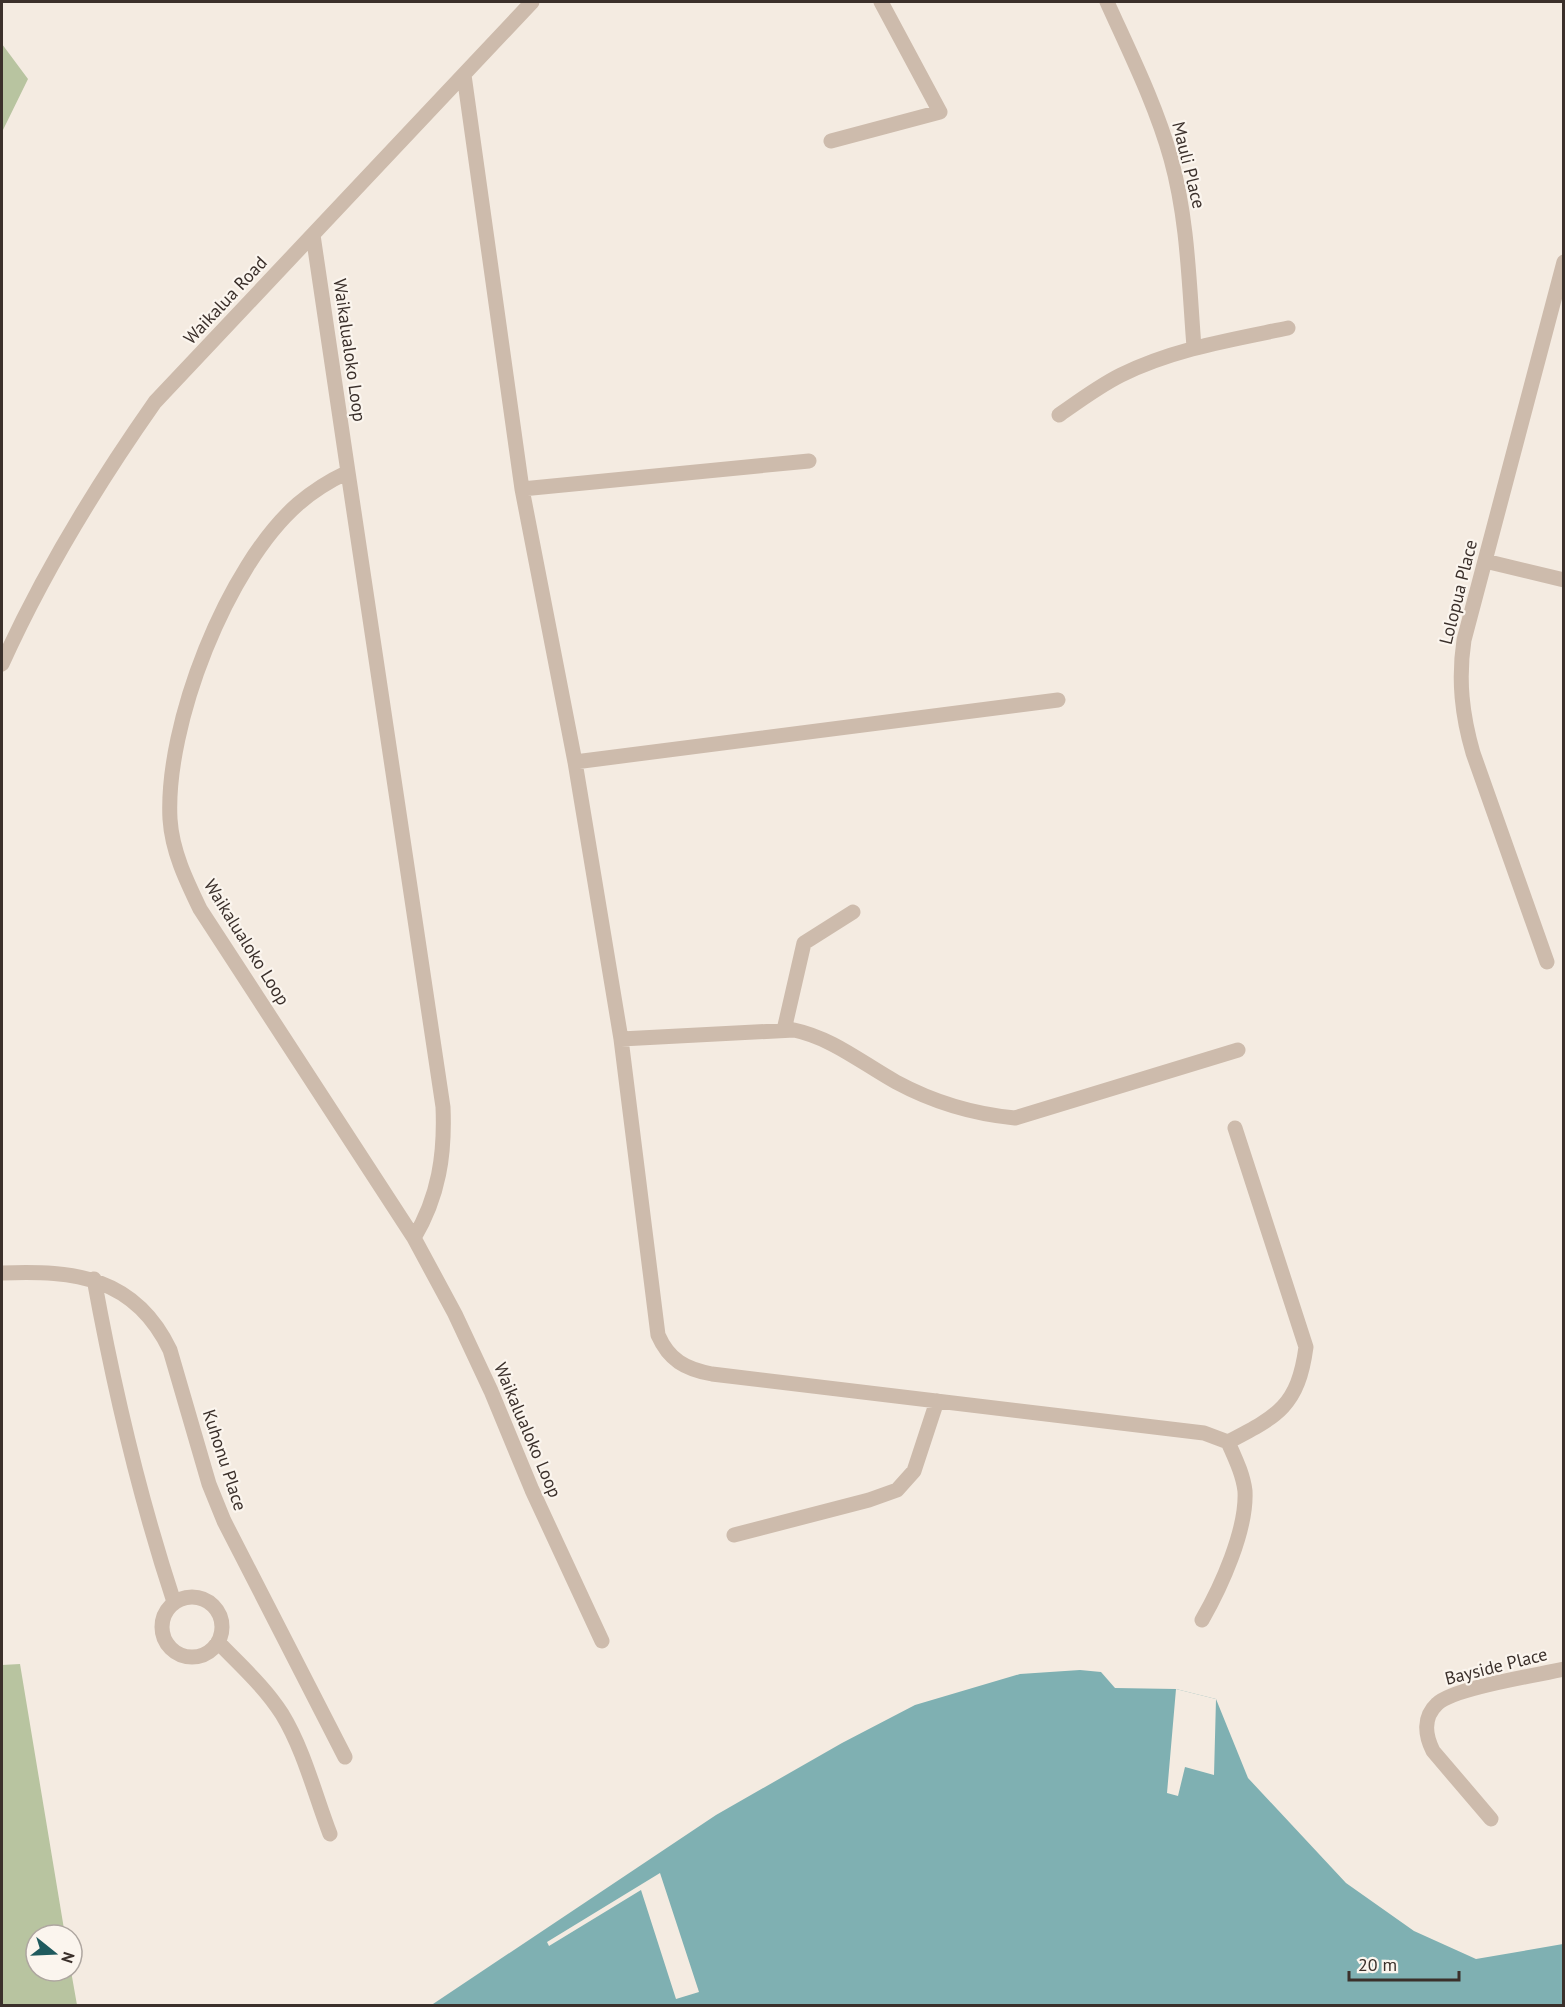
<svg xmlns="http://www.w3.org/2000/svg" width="1565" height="2007" viewBox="0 0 1565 2007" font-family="'PT Sans',sans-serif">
<rect width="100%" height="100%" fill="#f4ebe1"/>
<path fill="#b8c4a0" d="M2,44l26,35 -26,53z
M20,1664l45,271h-29v36h35l6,34h-75v-340z"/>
<path fill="#7fb0b2" d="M1080,1670l21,2 14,16 61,1 40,10 32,79 98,105 68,48 62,28 87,-15v61l-1133,1 286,-191 126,-72 73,-38 105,-31z"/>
<path fill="#f4ebe1" d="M1176,1689l40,10 -2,76 -29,-8 -7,29 -11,-3z
M660,1873l39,119 -23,7 -35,-109 -92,56 -2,-4z"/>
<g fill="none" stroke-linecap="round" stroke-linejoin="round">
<path stroke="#cdbbac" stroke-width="15" d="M1107,2c23,51 49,103 64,157 17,61 18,126 23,188
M464,75l58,414 53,273 46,277 37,296c11,25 27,34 54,39l492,59 24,9c7,16 15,32 17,49 2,39 -24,96 -43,129
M831,141l109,-29 -59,-110
M313,235l35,237c-17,8 -35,19 -50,32 -71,62 -133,221 -128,315 2,32 16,61 30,90l214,329 41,76 36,77 41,99 70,151
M1059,415c20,-14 40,-29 62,-40 53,-26 109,-35 167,-47
M348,472l95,635c2,47 -4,89 -29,131
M522,489l287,-28
M1485,561l79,19
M2,664c42,-93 94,-178 153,-262l377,-400
M575,762l483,-62
M1547,962l-74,-209c-11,-38 -15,-73 -9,-113l100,-378
M784,1030l20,-87 49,-31
M621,1039l173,-9c38,8 68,33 102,52 37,20 77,32 119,36l223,-68
M2,1273c73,-3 133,4 168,77l39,134 15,37 121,236
M94,1279c20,110 45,217 80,323
M1228,1442c50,-26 70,-36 78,-95l-71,-219
M734,1535l135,-35 28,-10 17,-19 23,-70
M162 1627a30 30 0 1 1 60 0a30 30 0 1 1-60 0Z
M218,1642c22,23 47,45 64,72 22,36 33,81 48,120
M1491,1819l-58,-68c-8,-16 -10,-34 4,-47 16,-16 101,-29 127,-35"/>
</g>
<g text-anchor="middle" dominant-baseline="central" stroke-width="4.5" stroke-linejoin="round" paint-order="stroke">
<g font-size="18" fill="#3b302b" stroke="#fbf5ee">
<text transform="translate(1189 165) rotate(76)">Mauli Place</text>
<text transform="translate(225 300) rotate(-47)">Waikalua Road</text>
<text transform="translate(350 350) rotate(82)">Waikalualoko Loop</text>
<text transform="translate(1458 592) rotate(-76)">Lolopua Place</text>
<text transform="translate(247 942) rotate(58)">Waikalualoko Loop</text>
<text transform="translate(528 1430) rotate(67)">Waikalualoko Loop</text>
<text transform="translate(225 1460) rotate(72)">Kuhonu Place</text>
<text transform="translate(1496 1666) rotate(-14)">Bayside Place</text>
</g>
</g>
<rect width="1565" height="2007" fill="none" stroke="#3b302b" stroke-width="6"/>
<g transform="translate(54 1953) rotate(108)"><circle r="28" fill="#fbf5ee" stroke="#aea6a0" stroke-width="1.5"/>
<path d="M0-4.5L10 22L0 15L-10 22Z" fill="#1f5a5e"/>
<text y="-9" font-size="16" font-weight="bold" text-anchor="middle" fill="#3b302b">N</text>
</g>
<path d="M1349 1971v9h110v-9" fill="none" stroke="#3b302b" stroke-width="3"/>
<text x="1358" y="1971" font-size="18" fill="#3b302b" stroke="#fbf5ee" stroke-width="4.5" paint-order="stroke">20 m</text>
</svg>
